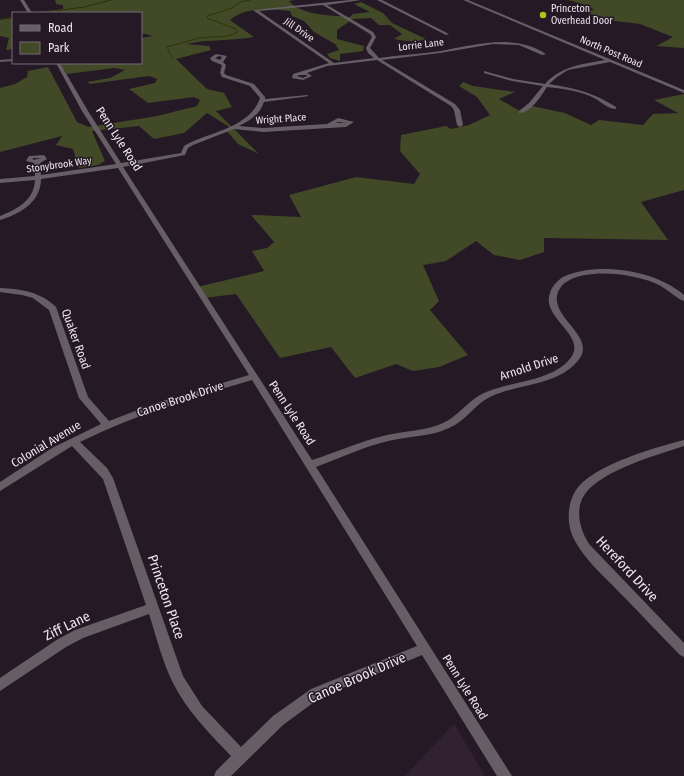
<svg xmlns="http://www.w3.org/2000/svg" width="684" height="776" viewBox="0 0 684 776" font-family="'Fira Sans Condensed',sans-serif">
<rect width="100%" height="100%" fill="#251925"/>
<path fill="#322132" d="M454,724l31,52h-80z"/>
<path fill="#414927" d="M55,0h240l-6,1c14,15 41,14 61,16l3,-3 17,-2 -16,-8 7,-2 22,11 9,10 34,16c-9,4 -23,2 -32,0l8,-5 -12,-9h-11l-8,-7 -18,1 -16,11v9l27,7 -1,5 -23,3v7l-10,-3 -3,-4 12,-4 -4,-6 -21,-12 -10,-11 -12,-5 -2,-5c-20,-2 -43,-5 -60,9l24,17c-22,4 -45,2 -68,7l23,2 2,4 -35,9 31,30 17,4 8,14 -16,4 43,43 -21,-10 -12,-14 5,-2 -24,-15 -23,20 -30,6 -15,-13 -47,5 13,30 -7,4 -19,3 -6,-19 -17,-4 6,-9 -62,16v-64l15,-4 12,-7 1,-6 20,-4 29,55 12,5 68,-11 40,-10 3,-6 -6,-3 -46,6 -19,-14 26,-6 2,-4 -8,-3 -59,8 -3,-2 23,-4 15,-8 -11,-2 -47,6 -8,-11h82v-25l12,-2 -12,-3v-20h-128l16,-1 2,1 32,-4v-4l-7,-1z
M568,0h116v48l-28,-2 17,-9 -33,-13 -33,-4 -4,-3 -17,-4v-2l8,-1 -5,-4z
M13,18v31l-7,1 3,-12 -9,-2v-16z
M463,82l10,4 42,6 -16,7 21,12 12,-5 33,7 26,12 8,-5 44,5 10,-11 25,-1 -24,-13 30,-6v96l-43,12 27,38 -124,-2v14l-24,8 -26,-5 -18,-14 -30,20 -23,4 16,36 -9,9 38,45 -29,12 -26,4 -17,-7 -41,14 -24,-31 -51,11 -44,-64 -32,4 -7,-11 67,-16 -12,-20 15,-3 7,-6 -23,-27 50,2 -12,-22 67,-18 58,7 6,-10 -20,-23 1,-16 45,-9 5,3 18,-4 21,-10 -13,-18 -18,-11z"/>
<g fill="none" stroke-linecap="round" stroke-linejoin="round">
<path stroke="#2b3402" stroke-width="1" d="M38,13l46,-6 27,-7
M0,19l13,-2
M172,57l-5,-10 32,-9 29,-2 10,-4 -2,-3 -29,-11v-2l25,-8 8,-6 10,-2"/>
<path fill="#655f65" fill-rule="evenodd" d="M20,0h4l8,13h-4z
M350,0h11l-34,5 46,27 3,5 -6,11 9,10c21,-3 41,-4 62,-7 34,-6 73,-18 105,3l-4,1 -23,-10 -26,-1 -53,9 -58,7 73,44 5,6 3,15 -3,2 -3,-2 -3,-15 -3,-4 -74,-46 -50,6 -20,7 5,3 -9,4 -11,-2 1,-4 36,-11 -76,-53zM323,5l47,29 2,3 -6,11 2,5 6,5 -40,5 -75,-52zM299,75h8v1l-4,2 -6,-2z
M377,0h5l67,34 -3,1z
M463,0h5l216,90v3l-74,-31 -42,8 -11,7 -8,7c28,5 43,8 67,23v2c-7,0 -14,-6 -20,-10 -14,-8 -32,-10 -49,-12 -6,9 -16,26 -28,26v-2l10,-8 14,-17 -31,-5 -28,-8v-2l29,8 32,5c16,-18 38,-20 60,-24z
M216,54l11,2 -4,6 3,3 -2,8 2,2 28,9 11,13v2l42,-4 2,1 -45,6c-4,12 -14,19 -25,24l24,2 64,-4 11,-6 16,4 -8,5 -83,5 -29,-3 -41,16 -5,3 -3,7 -62,12 189,293c25,-8 49,-19 75,-25 18,-4 38,-4 56,-12 16,-7 25,-23 41,-30 25,-12 65,-11 84,-32 24,-24 -28,-42 -18,-68 2,-7 7,-12 13,-16 34,-16 93,-7 121,18v6c-7,-2 -17,-12 -25,-16 -23,-11 -69,-17 -91,-4 -5,2 -8,7 -10,11 -10,28 46,46 16,73 -22,21 -57,19 -84,32 -15,7 -24,24 -41,31 -19,9 -41,8 -61,13 -25,6 -48,17 -72,26l196,309h-15l-75,-121 -101,42 -38,28 -52,51h-17l2,-5 15,-15c-22,-23 -45,-46 -59,-75 -10,-21 -16,-45 -23,-67l-66,24 -17,9 -66,44v-13l58,-39 17,-9 71,-25 -43,-126 -31,-33 -72,45v-9l52,-34 49,-24 -22,-26 -30,-88 -16,-12 -11,-3 -22,-3v-4c21,1 41,4 56,19l32,90 21,24 50,-19 90,-27 -131,-207 -77,11c0,23 -21,35 -41,41v-4c17,-7 34,-15 35,-36l-35,3v-4l35,-3 -1,-13 -8,-2 3,-5 15,-1 3,4 -7,4 1,12 75,-11 -34,-53 -26,-48h4l28,48 33,52 60,-10 3,-7 5,-3c24,-11 62,-17 71,-45l-10,-12 -28,-9 -2,-4 2,-8 -10,-4 -2,-3zM219,56l3,1 -2,3 -5,-2zM339,122l7,1h-11zM33,158h8l-8,2zM252,380l165,266 -106,43 -38,27 -32,31 -39,-41 -19,-30 -70,-198 -6,-10 -27,-26c55,-27 113,-45 172,-62z
M13,59v2l-13,1v-2z
M684,440v6c-27,9 -82,24 -99,48 -11,15 -5,37 5,51l94,98v14l-4,-2c-20,-20 -38,-40 -57,-59 -18,-19 -40,-37 -51,-61 -6,-16 -4,-36 7,-49 21,-23 75,-38 105,-46z"/>
</g>
<circle fill="#aac718" stroke="#251925" stroke-width="1.5" cx="543" cy="15" r="4"/>
<g text-anchor="middle" dominant-baseline="central" stroke-width="3" stroke-linejoin="round" paint-order="stroke">
<g font-size="10" fill="#eee5ed" stroke="#251925" text-anchor="start">
<text x="551" y="9">Princeton<tspan x="551" dy="12">Overhead Door</tspan></text>
</g>
<g font-size="10" fill="#eee5ed" stroke="#251925">
<text transform="translate(299 30) rotate(35)">Jill Drive</text>
<text transform="translate(421 45) rotate(-7)">Lorrie Lane</text>
<text transform="translate(611 52) rotate(23)">North Post Road</text>
<text transform="translate(281 119) rotate(-4)">Wright Place</text>
<text transform="translate(59 165) rotate(-8)">Stonybrook Way</text>
</g>
<g font-size="12" fill="#eee5ed" stroke="#251925">
<text transform="translate(119 139) rotate(57)">Penn Lyle Road</text>
<text transform="translate(76 339) rotate(70)">Quaker Road</text>
<text transform="translate(529 367) rotate(-18)">Arnold Drive</text>
<text transform="translate(180 399) rotate(-18)">Canoe Brook Drive</text>
<text transform="translate(292 413) rotate(57)">Penn Lyle Road</text>
<text transform="translate(46 444) rotate(-31)">Colonial Avenue</text>
<text transform="translate(465 687) rotate(58)">Penn Lyle Road</text>
</g>
<g font-size="14" fill="#eee5ed" stroke="#251925">
<text transform="translate(627 569) rotate(47)">Hereford Drive</text>
<text transform="translate(166 597) rotate(71)">Princeton Place</text>
<text transform="translate(67 626) rotate(-26)">Ziff Lane</text>
<text transform="translate(357 678) rotate(-24)">Canoe Brook Drive</text>
</g>
</g>
<rect x="12" y="12" width="130" height="52" fill="#251925" stroke="#756b75"/>
<rect x="20" y="25" width="20" height="6" fill="#655f65" stroke="#756b75"/>
<text x="48" y="32" font-size="12" fill="#eee5ed">Road</text>
<rect x="20" y="42" width="20" height="12" fill="#414927" stroke="#756b75"/>
<text x="48" y="52" font-size="12" fill="#eee5ed">Park</text>
</svg>
